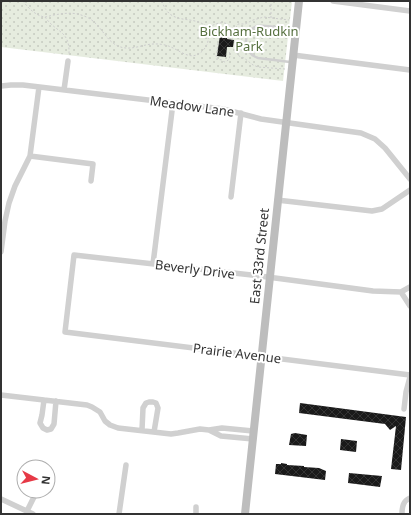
<svg xmlns="http://www.w3.org/2000/svg" width="411" height="515" viewBox="0 0 411 515" font-family="'Noto Sans',sans-serif">
<defs>
<pattern id="park-dots" width="8" height="8" patternUnits="userSpaceOnUse"><rect width="8" height="8" fill="#e6ecdf"/><path d="M2 2h.1M6 6h.1" fill="none" stroke="#c6cbc0" stroke-width="1.8" stroke-linecap="round"/></pattern>
<pattern id="building-cross-hatch" width="8" height="8" patternUnits="userSpaceOnUse"><rect width="8" height="8" fill="#1a1a1a"/><path d="M0 0l8 8M0 8l8-8" fill="none" stroke="#333"/></pattern>
</defs>
<rect width="100%" height="100%" fill="#fff"/>
<path fill="url(#park-dots)" d="M1,1h291l-9,80 -282,-34z"/>
<path fill="url(#building-cross-hatch)" d="M221,28l7,1 -1,10 7,1 -1,7h-6l-1,10 -9,-1z
M300,403l106,14 -5,53 -10,-1 5,-43 -6,4 -5,-6 -86,-11z
M295,433l12,2 -1,11 -17,-1 2,-11z
M341,439l16,2 -1,11 -16,-2z
M281,463l6,1v1l17,1v1l15,1 7,3 -1,9 -50,-6 1,-10h5z
M349,473l33,3 -2,11 -32,-4z"/>
<g fill="none" stroke-linecap="round" stroke-linejoin="round">
<path stroke="#cdcdcd" stroke-width="1" stroke-dasharray="2 2" stroke-linecap="butt" d="M23,1c5,7 13,15 22,16 3,0 6,-2 9,-2 11,-2 20,-3 30,1 17,6 20,24 34,30 13,6 26,-3 39,-2 6,0 13,2 18,5 11,6 20,12 30,-1 4,-5 4,-14 3,-20 6,-4 17,-9 22,-1 1,3 2,5 2,7
M162,1c8,27 32,12 46,27
M45,17c11,16 25,13 24,37
M271,18v-17
M227,38h6l1,-3
M218,43l-2,16 6,1 2,2c6,-1 7,-6 5,-11
M285,69l-27,-2 -5,-2 -9,-7 -5,-2 -3,-4 1,-4 4,-3 1,-7 -6,-4 -1,-5 3,-5h7l8,-4 11,-3 25,3"/>
<path stroke="#d0d0d0" stroke-width="2.5" d="M290,62l-32,-4c-15,-5 -17,-25 -1,-32 6,-2 30,3 38,4"/>
<path stroke="#d0d0d0" stroke-width="5.5" d="M333,1l77,10
M293,55l117,15
M1,86l10,-1h12l200,24 38,10 100,14 14,6 10,9 25,31
M64,90l4,-29
M30,156l63,8 -2,17
M231,197l10,-84
M277,200l95,11 10,-2 28,-19
M1,252l4,-31 4,-18 6,-17 15,-30 9,-69
M153,264l20,-161
M410,287l-9,5 -28,-1 -113,-15 -186,-21 -9,77 345,43
M401,292l9,14
M1,395l86,10 5,2 8,5 5,9 5,4 8,3 53,6 7,-1 22,-4 9,1 13,-2 31,3
M44,400l-2,15 -2,8 3,5 4,2 4,-1 3,-5 2,-23
M404,409l2,-17 4,-15
M142,430l1,-22 3,-5 3,-1h4l3,1 2,5 -4,24
M209,430l12,6 32,3
M1,499l32,15
M27,511l10,-20
M119,514l7,-49
M196,514v-7
M402,514c0,-7 1,-13 8,-16"/>
<path stroke="#bdbdbd" stroke-width="8" d="M245,514l54,-513"/>
</g>
<g text-anchor="middle" dominant-baseline="central" stroke-width="4" stroke-linejoin="round" paint-order="stroke">
<g font-size="13" fill="#56703f" stroke="#fff">
<text x="249" y="31">Bickham-Rudkin<tspan x="249" dy="15">Park</tspan></text>
</g>
<g font-size="13" fill="#333" stroke="#fff">
<text transform="translate(192 106) rotate(8)">Meadow Lane</text>
<text transform="translate(259 256) rotate(-84)">East 33rd Street</text>
<text transform="translate(195 269) rotate(7)">Beverly Drive</text>
<text transform="translate(237 353) rotate(7)">Prairie Avenue</text>
</g>
</g>
<rect width="411" height="515" fill="none" stroke="#333333" stroke-width="4"/>
<g transform="translate(36 479) rotate(97)"><circle r="19" fill="#ffffff" stroke="#adadad"/>
<path d="M0-3L7 15L0 10L-7 15Z" fill="#e63946"/>
<text y="-6" font-size="11" font-weight="bold" text-anchor="middle" fill="#333333">N</text>
</g>
</svg>
